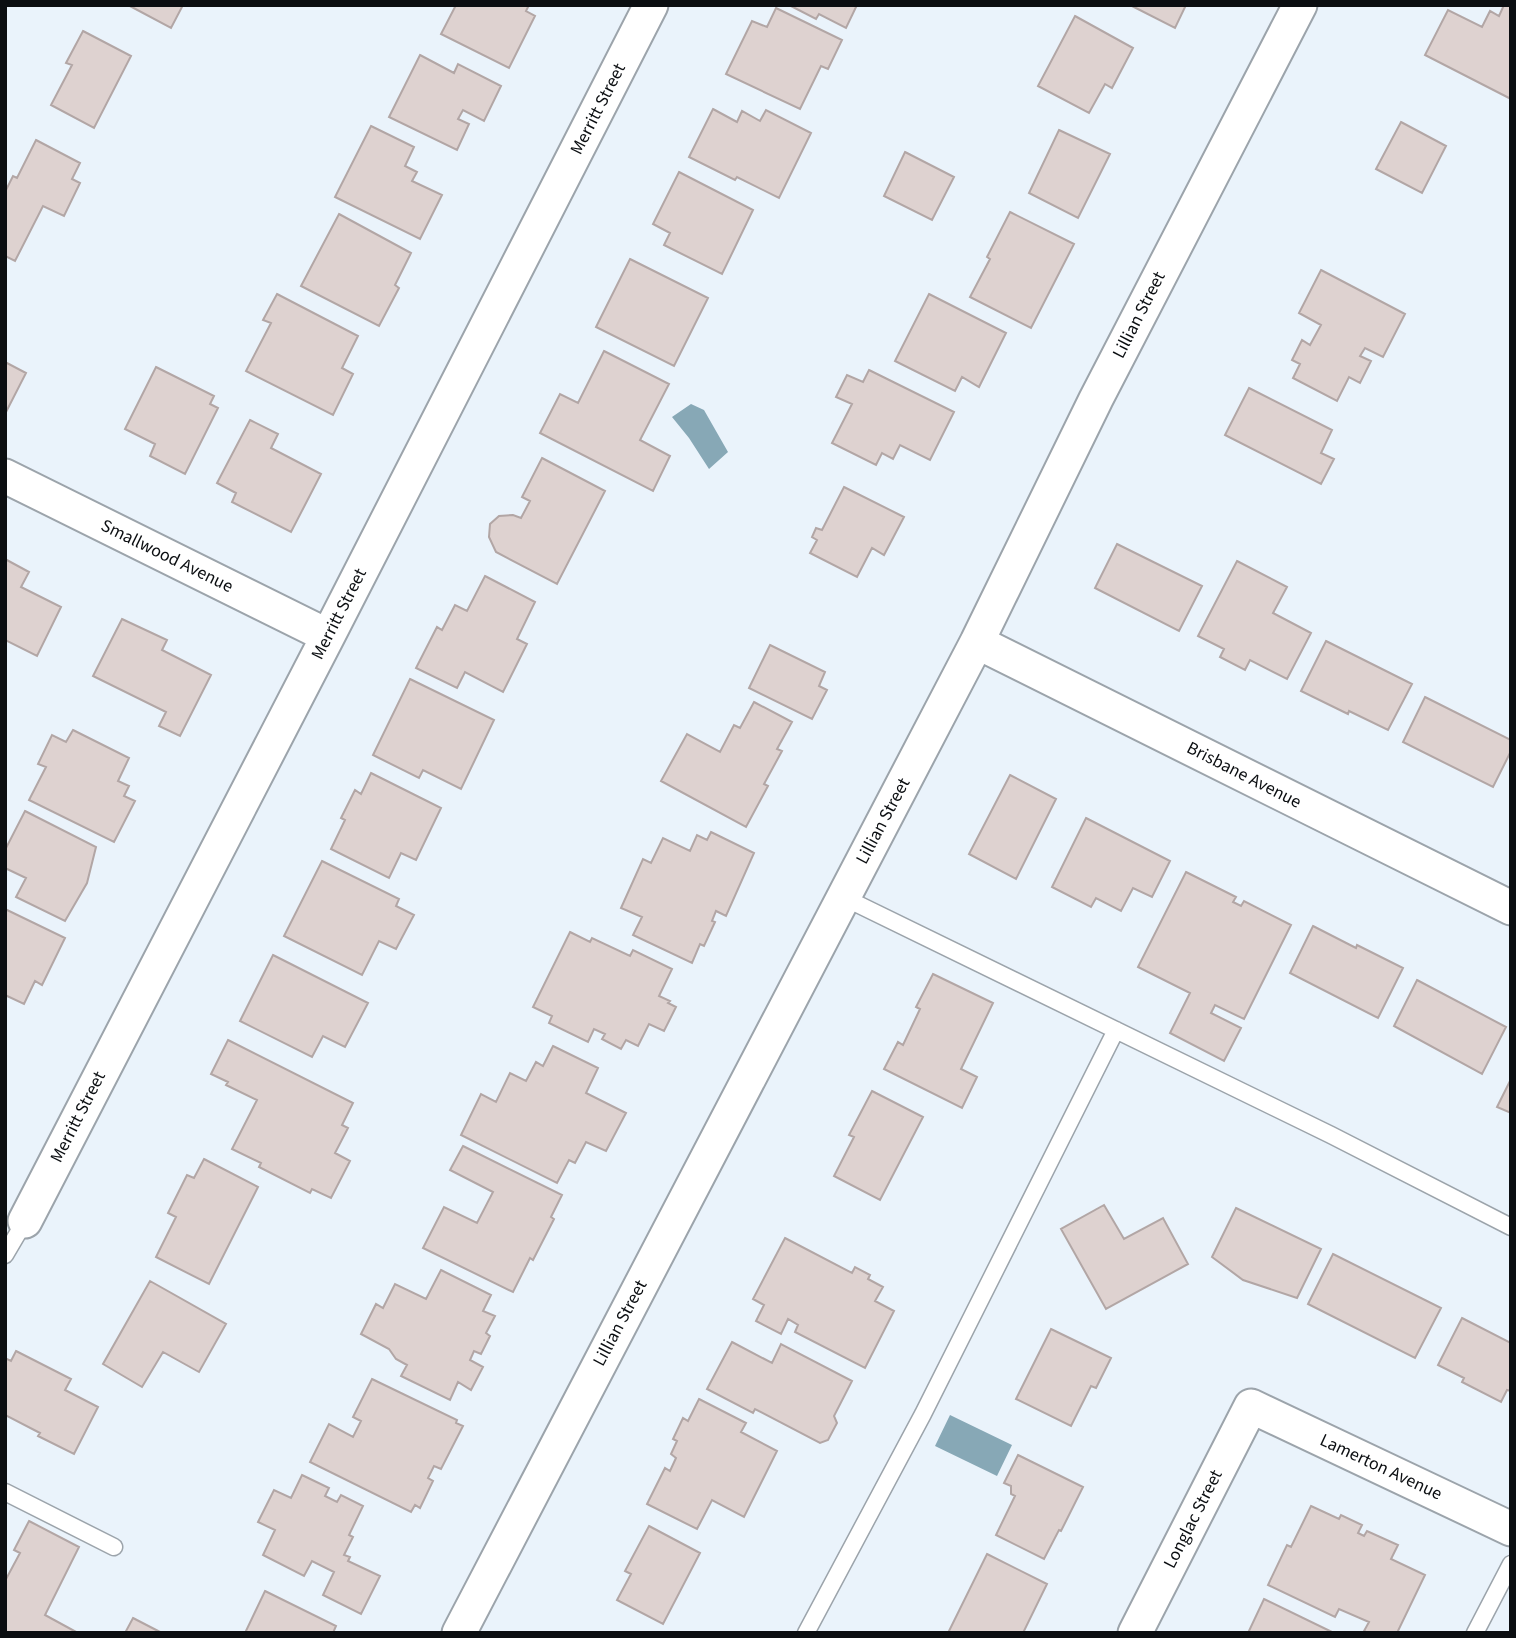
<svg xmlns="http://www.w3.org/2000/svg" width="1516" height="1638" viewBox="0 0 1516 1638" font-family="'Source Sans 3',sans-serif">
<rect width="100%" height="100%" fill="#eaf3fb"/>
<path fill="#87a8b6" d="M691,404l13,6 24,42 -19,17 -20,-31 -17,-21z
M950,1415l62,30 -15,31 -62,-30z"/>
<path fill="#ded2d0" stroke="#b2a6a5" stroke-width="2" d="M128,5h55l-12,23z
M456,5h73l-3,6 9,5 -26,52 -68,-34z
M789,5h68l-11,23 -27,-14 -3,5z
M1130,5h56l-11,23z
M1504,5h7v94l-86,-44 23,-45 34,17 8,-16 9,5z
M776,8l66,32 -14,29 -7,-3 -21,43 -74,-35 26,-53 15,6z
M1075,16l58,32 -21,40 -7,-4 -16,29 -51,-27z
M83,31l48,25 -37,72 -43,-23 21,-40 -6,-2z
M420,55l34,18 4,-9 43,22 -17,35 -21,-11 -5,9 11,5 -12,26 -68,-33z
M713,109l24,13 5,-11 18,10 6,-11 45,23 -32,65 -42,-21 -2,3 -46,-23z
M1401,122l45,24 -24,47 -46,-24z
M371,126l43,21 -9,19 12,6 -5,9 30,14 -22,44 -85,-42z
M1059,130l51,24 -32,64 -49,-25z
M36,140l44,23 -8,16 8,4 -16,33 -21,-10 -28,55 -10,-5v-64l8,-16 4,2z
M905,152l49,25 -22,43 -48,-24z
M679,172l74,38 -31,64 -58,-29 6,-12 -17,-9z
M1010,212l64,32 -43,84 -61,-31 20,-38 -3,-2z
M339,214l72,39 -16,32 4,3 -20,38 -78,-40z
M630,259l78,39 -34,68 -78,-39z
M1321,270l84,44 -22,43 -18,-9 -5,8 11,5 -11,22 -11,-6 -12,24 -44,-23 7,-14 -8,-4 10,-20 8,5 11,-20 -22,-12z
M277,294l81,42 -16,32 11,6 -20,41 -87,-44 25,-48 -8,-3z
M929,294l77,39 -27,54 -17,-10 -7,14 -60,-30z
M604,351l65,33 -29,56 30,16 -17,35 -113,-58 20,-39 18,9z
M5,362l21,11 -21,41z
M156,367l58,29 -4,8 8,4 -33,66 -35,-18 5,-12 -30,-15z
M869,370l85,42 -24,48 -30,-15 -7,14 -11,-6 -6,12 -44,-22 20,-39 -16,-7 11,-22 16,7z
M1249,388l83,42 -11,23 13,6 -13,25 -96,-49z
M250,420l28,14 -7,14 50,26 -30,58 -59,-30 4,-9 -19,-10z
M542,458l63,33 -48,93 -61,-32 -7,-15 1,-13 9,-8 14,-1 8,3 9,-17 -8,-4z
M844,487l60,30 -20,38 -12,-7 -15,29 -47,-24 7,-13 -5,-3 4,-9 6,2z
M1117,544l85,42 -23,45 -84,-43z
M5,559l24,13 -8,15 40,20 -24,49 -32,-16z
M1237,561l50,26 -14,26 38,20 -24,46 -37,-19 -5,10 -25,-13 4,-8 -26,-13z
M485,576l50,26 -18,37 10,5 -24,48 -38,-20 -8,16 -41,-20 21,-41 5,3 13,-25 12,6z
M122,619l45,21 -5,10 49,25 -31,61 -21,-10 7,-14 -73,-36z
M1326,641l86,43 -24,46 -39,-19 -1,3 -47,-23z
M770,645l55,27 -6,14 8,4 -15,29 -63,-31z
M410,679l84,41 -33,69 -38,-19 -4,8 -46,-23z
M1425,697l86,43v11l-18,36 -90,-45z
M754,702l38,20 -15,27 5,2 -18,33 4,2 -22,41 -85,-46 26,-47 33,18 14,-27 6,3z
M73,730l56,28 -11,23 11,5 -5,10 11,5 -21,41 -85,-42 17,-33 -8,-3 14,-29 14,7z
M371,773l70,35 -25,52 -15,-7 -12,25 -58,-29 14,-29 -4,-2 14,-28 6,4z
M1010,775l46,24 -40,80 -47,-25z
M25,811l71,36 -9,36 -22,38 -49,-24 10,-19 -21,-10v-18z
M1086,818l84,43 -18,36 -19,-9 -12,23 -25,-13 -5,9 -39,-20z
M711,832l43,21 -28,63 -10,-5 -4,10 3,1 -11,24 -4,-2 -8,19 -59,-28 9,-18 -21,-9 22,-49 8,4 12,-25 27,13 7,-16 10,5z
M322,861l77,38 -3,7 18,9 -18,34 -17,-8 -17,34 -78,-39z
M1186,872l50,25 -3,5 8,4 3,-5 47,24 -47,94 -29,-14 -4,8 30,15 -17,33 -54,-28 20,-40 -52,-26z
M5,909l60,29 -23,47 -7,-4 -11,23 -19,-9z
M1313,926l43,22 1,-3 46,23 -25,50 -88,-45z
M570,932l20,10 2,-4 38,18 3,-6 39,19 -13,27 11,5 -2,2 8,4 -12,24 -15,-7 -11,22 -12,-6 -5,9 -19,-10 3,-5 -11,-5 -6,13 -39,-19 3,-7 -19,-9z
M273,955l95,48 -23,44 -22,-11 -11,21 -72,-36z
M933,974l60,29 -32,66 16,8 -15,31 -78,-39 14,-27 5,3 17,-36 -4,-2z
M1417,980l89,47 -24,47 -88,-48z
M228,1040l125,63 -11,22 6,3 -13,25 15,8 -19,37 -19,-9 -2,4 -51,-26 2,-4 -29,-14 25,-49 -31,-15 2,-3 -17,-8z
M553,1046l45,22 -12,25 40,20 -20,38 -20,-9 -11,21 -6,-3 -12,23 -96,-48 20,-41 15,8 14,-29 16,8 10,-19 7,4z
M1511,1079v34l-14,-6z
M872,1091l51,26 -43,83 -46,-24 20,-39 -5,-2z
M463,1146l99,49 -11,22 3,2 -21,41 -3,-2 -17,34 -90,-44 21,-41 33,16 16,-31 -43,-22z
M204,1159l54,28 -49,97 -53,-27 20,-40 -8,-4 19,-38 7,3z
M1104,1205l20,34 39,-21 25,46 -82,45 -45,-80z
M1236,1208l85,41 -24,49 -54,-18 -31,-23z
M785,1238l67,35 3,-6 15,8 -2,4 15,8 -8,14 19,10 -29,57 -70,-36 3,-7 -10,-6 -7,15 -25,-13 8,-16 -11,-6z
M1333,1254l108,54 -26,50 -107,-54z
M441,1270l50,25 -8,16 12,5 -9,17 4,3 -9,18 -7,-3 -4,9 13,7 -12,23 -13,-8 -8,18 -49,-24 6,-11 -11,-6 -7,-10 -28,-15 15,-30 7,4 12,-24 31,15z
M150,1281l76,43 -27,48 -36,-20 -21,35 -39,-23z
M1462,1318l49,25v48l-4,-1 -6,12 -39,-20 2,-4 -26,-13z
M1051,1329l60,29 -15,30 -5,-2 -20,40 -55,-27z
M732,1342l40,21 9,-19 71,37 -18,35 3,7 -9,17 -8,3 -65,-34 -2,4 -46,-24z
M16,1351l55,28 -6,11 33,17 -24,47 -36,-18 2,-3 -35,-18v-57l6,3z
M372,1379l85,41 -1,3 7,3 -22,43 -7,-3 -6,12 5,3 -13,27 -5,-3 -4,7 -101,-50 19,-38 24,13 8,-16 -8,-4z
M699,1399l47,24 -5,9 36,19 -33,66 -32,-17 -15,29 -50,-25 18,-36 5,3 6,-13 -5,-4 6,-13 -4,-2 10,-21 5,3z
M1018,1455l65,32 -22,44 -2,-1 -15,29 -48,-24 19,-39 -4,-2v-8l-7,-3z
M302,1475l27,13 -4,8 12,6 4,-7 22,11 -14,29 4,2 -9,18 6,2 -2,4 32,15 -19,38 -38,-19 11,-23 -22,-11 -8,15 -41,-21 12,-25 -17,-8 16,-32 17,8z
M1311,1506l28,13 2,-4 21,10 -4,8 6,3 3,-5 31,14 -7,14 34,16 -28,58h-29l-4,-2 5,-9 -30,-13 -4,8 -67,-32 19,-40 4,2z
M29,1521l50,26 -34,68 33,18h-73v-52l15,-28 -6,-3z
M649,1526l51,27 -37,71 -46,-24 14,-26 -6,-3z
M987,1554l60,30 -24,49h-75z
M265,1591l71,35 -3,7h-88z
M1264,1599l70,34h-86z
M133,1618l29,15h-37z"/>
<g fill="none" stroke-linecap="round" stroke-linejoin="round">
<g stroke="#9ca4ab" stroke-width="19">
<path id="service" d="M843,897l488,238 180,92
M5,1255l20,-34
M5,1492l109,55
M806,1633l117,-219 193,-384
M1475,1633l36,-69"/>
</g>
<g stroke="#9ca4ab" stroke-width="37">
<path id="minor" d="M5,476l323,160
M977,642l534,266
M25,1221l303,-585 323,-631
M459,1633l518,-991 119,-243 204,-394
M1135,1633l116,-227 260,123"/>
</g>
<use href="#service" stroke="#fff" stroke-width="16"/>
<use href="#minor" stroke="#fff" stroke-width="33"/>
</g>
<g text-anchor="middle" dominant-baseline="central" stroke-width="5" stroke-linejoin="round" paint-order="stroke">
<g font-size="18" fill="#0b0e11" stroke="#fff">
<text transform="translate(598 109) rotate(-63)">Merritt Street</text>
<text transform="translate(1139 315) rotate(-63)">Lillian Street</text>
<text transform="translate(167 556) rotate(26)">Smallwood Avenue</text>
<text transform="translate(339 614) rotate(-63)">Merritt Street</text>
<text transform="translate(1244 775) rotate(27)">Brisbane Avenue</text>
<text transform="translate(883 821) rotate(-62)">Lillian Street</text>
<text transform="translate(78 1117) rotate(-63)">Merritt Street</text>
<text transform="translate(620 1323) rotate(-62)">Lillian Street</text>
<text transform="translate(1381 1467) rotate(25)">Lamerton Avenue</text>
<text transform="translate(1193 1519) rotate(-63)">Longlac Street</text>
</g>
</g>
<rect width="1516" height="1638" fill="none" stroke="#0b0e11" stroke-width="14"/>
</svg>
